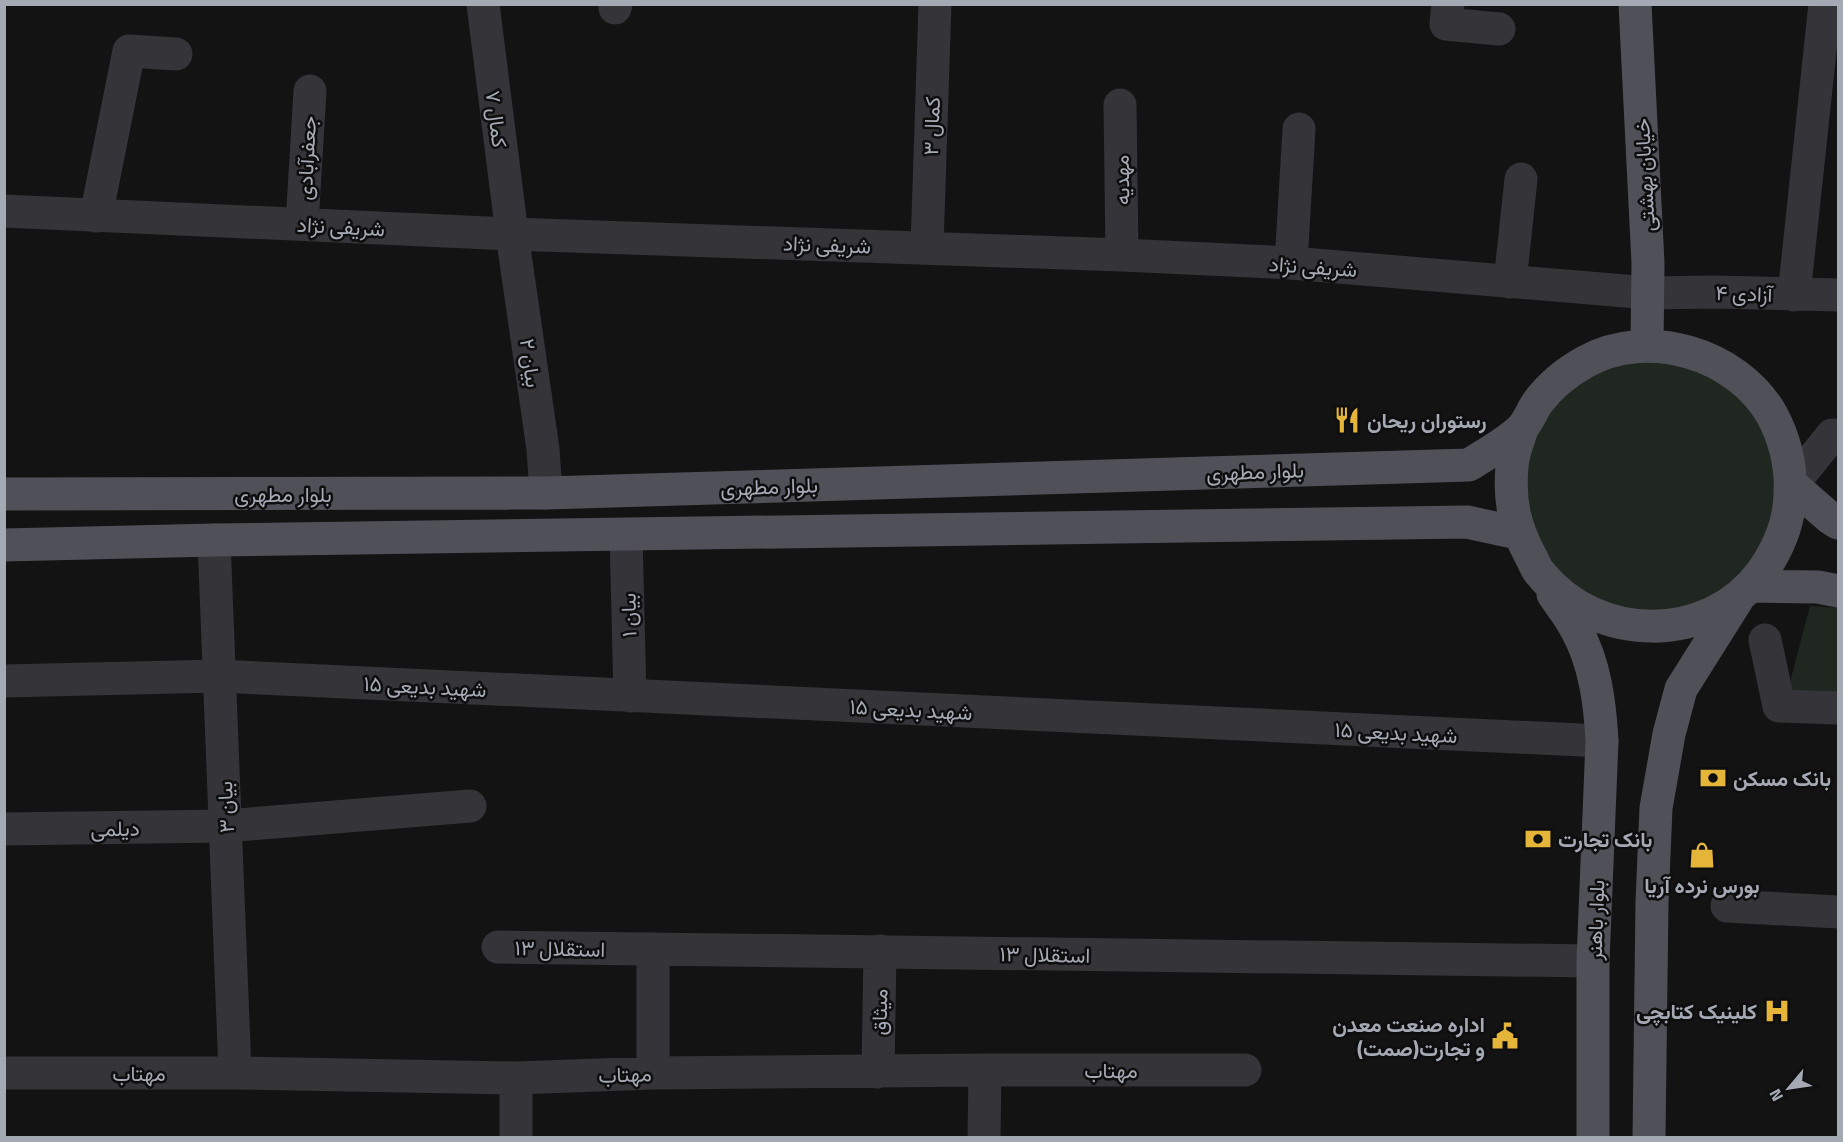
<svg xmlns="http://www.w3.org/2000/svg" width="1843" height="1142" viewBox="0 0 1843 1142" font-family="'Titillium Web',Vazirmatn,sans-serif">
<rect width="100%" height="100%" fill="#131314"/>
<path fill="#1f2720" d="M1525 486a125 125 0 1 1 250 0a125 125 0 1 1-250 0Z
M1810,606l28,2v95l-53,-2z"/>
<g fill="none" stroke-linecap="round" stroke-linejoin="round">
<path stroke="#343439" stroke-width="33" d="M483,4l29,230 31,215 3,44
M1448,4l-2,20 53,5
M615,8l1,-4
M1120,105l2,150
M4,211l508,23 610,21 169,8 358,30 65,-1 124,3
M96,216l33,-165 47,3
M302,224l8,-133
M927,247l8,-243
M1291,263l8,-134
M1510,282l11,-103
M1794,295l31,-291
M1792,485l40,-50h6
M626,535l4,161
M214,540l21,533
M1765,640l14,66 59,2
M4,681l215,-5 1383,65
M4,829l221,-3 245,-20
M1727,906l111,6
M498,947l1095,14
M878,1072l2,-121
M4,1073h231l281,5 137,-5 332,-3h260
M653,1073v-124
M516,1138v-60
M984,1138l1,-68"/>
<path stroke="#505158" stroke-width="33" d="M1635,4l13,259 -1,83
M1792,485l38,33 8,5
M4,494l542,-1 923,-28c17,-11 37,-22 51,-35 8,-7 12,-20 18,-28 12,-16 29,-30 47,-40 62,-35 152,-9 187,53 15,28 21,60 17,92 -3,24 -13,45 -27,65 -54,73 -166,71 -222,1 -4,-4 -6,-11 -9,-16 -17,-32 -22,-56 -19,-91 1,-13 6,-25 10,-37
M4,545l210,-5 1253,-18 51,11
M1752,586l66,1 20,4
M1553,594c8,12 17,23 23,35 19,34 24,74 26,112l-9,220v177
M1649,1138l3,-236 4,-94 13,-74 12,-45 56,-89"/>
</g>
<defs>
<g id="restaurant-bare" transform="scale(2.07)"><path d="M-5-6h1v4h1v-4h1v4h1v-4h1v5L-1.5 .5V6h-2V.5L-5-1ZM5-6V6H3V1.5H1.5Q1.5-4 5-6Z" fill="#e5b53a" stroke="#0e0e0f" stroke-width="2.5" paint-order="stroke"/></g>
<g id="bank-bare" transform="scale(2.07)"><path d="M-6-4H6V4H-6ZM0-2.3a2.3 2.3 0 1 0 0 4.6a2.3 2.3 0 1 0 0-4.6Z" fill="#e5b53a" stroke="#0e0e0f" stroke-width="2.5" paint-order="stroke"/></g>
<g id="shop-bare" transform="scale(2.07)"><path d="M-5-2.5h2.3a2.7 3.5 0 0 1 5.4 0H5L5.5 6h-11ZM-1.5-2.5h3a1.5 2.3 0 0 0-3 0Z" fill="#e5b53a" stroke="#0e0e0f" stroke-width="2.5" paint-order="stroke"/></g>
<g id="hospital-bare" transform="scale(2.07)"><path d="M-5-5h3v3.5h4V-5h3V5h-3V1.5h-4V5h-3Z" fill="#e5b53a" stroke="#0e0e0f" stroke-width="2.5" paint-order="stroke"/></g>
<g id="civic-bare" transform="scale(2.07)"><path d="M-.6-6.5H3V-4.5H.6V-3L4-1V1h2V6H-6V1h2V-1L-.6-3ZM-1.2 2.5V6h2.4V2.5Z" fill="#e5b53a" stroke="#0e0e0f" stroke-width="2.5" paint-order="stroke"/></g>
</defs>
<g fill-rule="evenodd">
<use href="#restaurant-bare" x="1347" y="420"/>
<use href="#bank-bare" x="1713" y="778"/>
<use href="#bank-bare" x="1538" y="839"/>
<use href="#shop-bare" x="1702" y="855"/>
<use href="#hospital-bare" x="1777" y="1011"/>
<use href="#civic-bare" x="1505" y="1036"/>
</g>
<g text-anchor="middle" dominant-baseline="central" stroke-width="5" stroke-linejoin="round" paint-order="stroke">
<g font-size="21" fill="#a5a9b4" stroke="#0e0e0f">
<text transform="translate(497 119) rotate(83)">کمال ۷</text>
<text transform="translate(931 126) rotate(-88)">کمال ۳</text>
<text transform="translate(306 158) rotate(-87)">جعفرآبادی</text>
<text transform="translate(1644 175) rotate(-93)">خیابان بهشتی</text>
<text transform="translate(1121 180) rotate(-91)">مهدیه</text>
<text transform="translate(341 226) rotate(3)">شریفی نژاد</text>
<text transform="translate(827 244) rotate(2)">شریفی نژاد</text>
<text transform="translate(1313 266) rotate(4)">شریفی نژاد</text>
<text transform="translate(1744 293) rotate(2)">آزادی ۴</text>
<text transform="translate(531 363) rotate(82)">بیان ۲</text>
<text transform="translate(1255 471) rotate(-2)">بلوار مطهری</text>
<text transform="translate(769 486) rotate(-2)">بلوار مطهری</text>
<text x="283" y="494">بلوار مطهری</text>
<text transform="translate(628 615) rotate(-91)">بیان ۱</text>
<text transform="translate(425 686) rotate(3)">شهید بدیعی ۱۵</text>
<text transform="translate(911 709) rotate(3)">شهید بدیعی ۱۵</text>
<text transform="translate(1396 732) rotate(3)">شهید بدیعی ۱۵</text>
<text transform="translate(225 807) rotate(-92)">بیان ۳</text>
<text transform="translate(115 828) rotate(-1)">دیلمی</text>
<text transform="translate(1595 920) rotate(-88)">بلوار باهنر</text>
<text transform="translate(560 948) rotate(1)">استقلال ۱۳</text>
<text transform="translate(1045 954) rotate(1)">استقلال ۱۳</text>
<text transform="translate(879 1012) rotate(-89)">میثاق</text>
<text x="1111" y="1070">مهتاب</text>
<text x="139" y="1073">مهتاب</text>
<text transform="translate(625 1074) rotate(-2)">مهتاب</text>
</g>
<g font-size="21" font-weight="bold" fill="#a5a9b4" stroke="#0e0e0f" text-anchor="start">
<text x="1367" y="420">رستوران ریحان</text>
<text x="1733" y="778">بانک مسکن</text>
<text x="1558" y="839">بانک تجارت</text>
<text x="1702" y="885" text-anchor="middle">بورس نرده آریا</text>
<text x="1757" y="1011" text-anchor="end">کلینیک کتابچی</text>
<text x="1485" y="1024" text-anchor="end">اداره صنعت معدن<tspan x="1485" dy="24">و تجارت(صمت)</tspan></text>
</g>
</g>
<rect width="1843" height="1142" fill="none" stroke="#a5a9b4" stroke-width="12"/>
<g transform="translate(1789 1088) rotate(241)" stroke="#0e0e0f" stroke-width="4.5" paint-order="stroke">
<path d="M0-4.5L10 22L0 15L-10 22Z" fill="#a5a9b4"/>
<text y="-9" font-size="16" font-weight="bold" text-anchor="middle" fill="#a5a9b4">N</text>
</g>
</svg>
